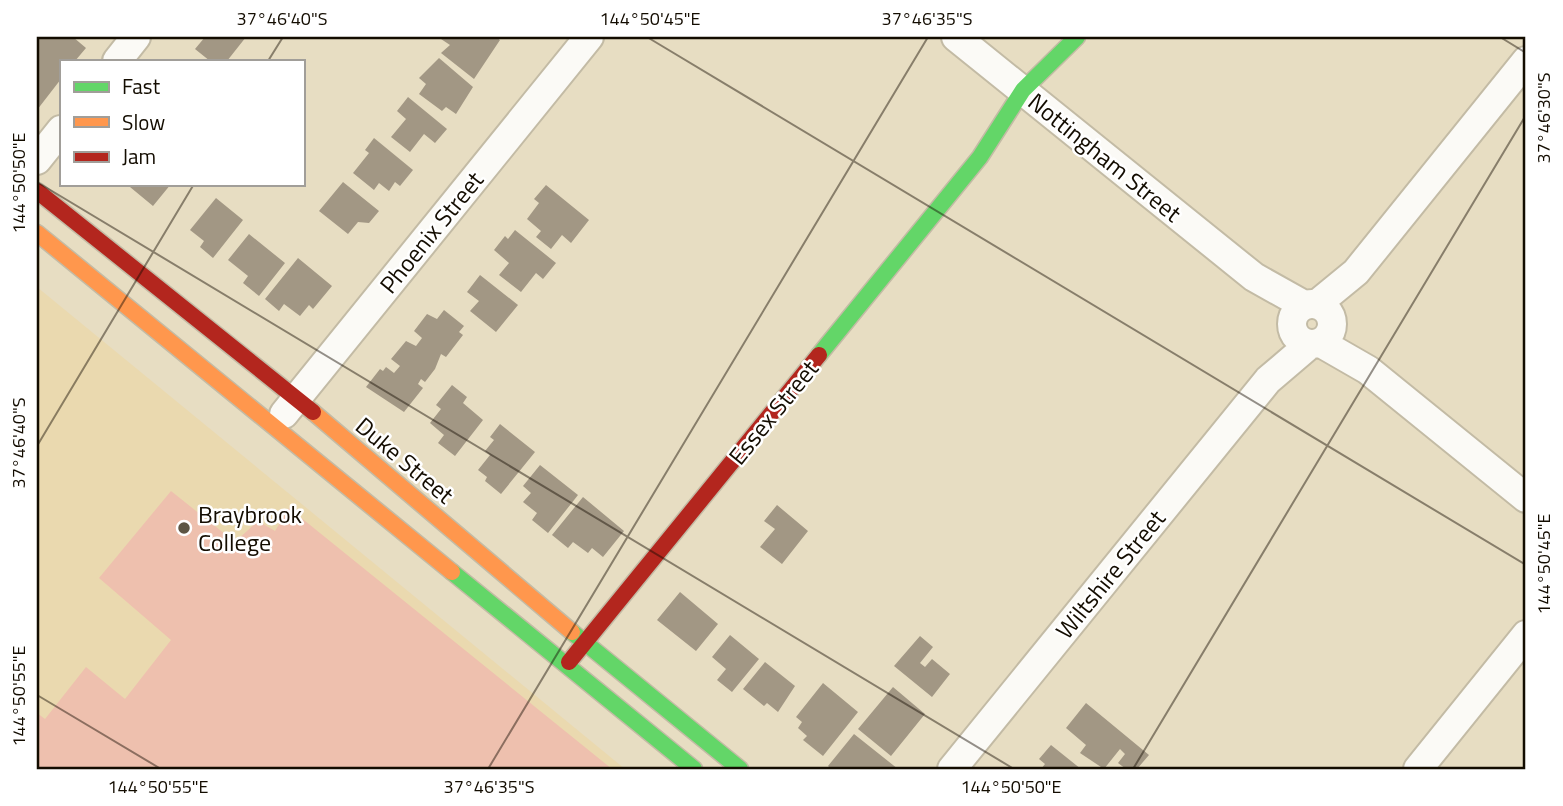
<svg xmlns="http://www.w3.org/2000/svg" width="1563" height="806" viewBox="0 0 1563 806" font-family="'Titillium Web',sans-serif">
<rect width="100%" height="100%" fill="#e7ddc2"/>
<path fill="#ead9af" d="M37,287l588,482h-588z"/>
<path fill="#eec0ae" d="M171,491l64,51 23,-21 17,10 14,-23 323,261h-575v-56l8,6 41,-52 39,32 46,-59 -72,-62z"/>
<path fill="#a29784" d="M37,37h36l13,11 -11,13h-14v18l-24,31z
M205,37h41l-19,24h-17l-15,-12z
M438,37h58l4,3 -26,39 -33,-26 9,-8z
M439,58l34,29 -17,27 -10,-7 -4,4 -23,-17 7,-10 -7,-6z
M408,97l39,32 -12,14 -11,-9 -14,18 -19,-15 15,-18 -9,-8z
M374,138l39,32 -13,16 -5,-4 -6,9 -10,-8 -5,7 -21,-17 16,-20 -4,-3z
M343,182l36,29 -10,12 -11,-1 -10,12 -29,-23z
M132,184h39l-18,22 -23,-19z
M546,185l43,35 -18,23 -9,-8 -11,14 -15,-12 5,-6 -14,-12 12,-16 -5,-4z
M216,198l27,22 -30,38 -13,-11 4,-6 -14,-11z
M515,230l41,33 -13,16 -7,-6 -15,19 -22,-17 10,-12 -15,-13 11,-14 3,3z
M249,234l36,29 -26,33 -16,-13 5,-7 -20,-16z
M298,258l34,28 -19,23 -4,-4 -9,11 -16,-12 -5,7 -14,-12z
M480,275l38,30 -22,27 -26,-21 9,-10 -12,-9z
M444,310l20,16 -5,6 4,3 -17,22 -5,-3 -6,15 -10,13 -4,-3 -3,5 5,4 -19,24 -38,-25 14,-18 3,2 3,-4 8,6 6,-7 -9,-7 15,-18 10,5 6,-8 -8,-7 13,-17 10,5z
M452,385l15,12 -4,6 20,17 -28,36 -17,-13 6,-8 -14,-12 11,-14 -5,-4z
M500,424l35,28 -34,42 -16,-13 2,-4 -9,-7 12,-15 -5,-4 9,-11 -4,-3z
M540,465l38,30 -30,38 -16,-13 5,-7 -14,-11 8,-9 -8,-7z
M583,497l41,34 -21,26 -11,-9 -4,5 -15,-11 -5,6 -16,-13z
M777,505l31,26 -26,33 -22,-17 15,-18 -11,-8z
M680,592l38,32 -22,27 -39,-31z
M730,635l29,24 -27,33 -15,-12 9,-11 -14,-12z
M920,636l13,11 -13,16 5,4 7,-8 18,15 -18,23 -38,-31z
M765,662l30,24 -17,26 -11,-9 -3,3 -21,-17z
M823,683l35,29 -35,44 -20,-16 4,-4 -9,-8 4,-6 -6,-5z
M893,687l32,27 -34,42 -33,-27z
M1086,703l63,52 -12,14h-11l-8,-6 7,-9 -5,-5 -16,20 -24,-16 6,-8 -20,-17z
M854,734l44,35h-67l-3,-3z
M1051,745l30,24h-40l4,-5 -6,-5z"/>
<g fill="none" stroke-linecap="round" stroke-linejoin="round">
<g stroke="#c3bba5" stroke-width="32">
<path id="street" d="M956,37l298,240 50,28
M117,61l19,-24
M37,160l24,-30
M1292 324a20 20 0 1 1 40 0a20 20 0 1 1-40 0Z
M1317,304l39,-32 170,-211
M1321,343l47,27 158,128
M284,414l305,-377
M952,769l316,-389 41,-35
M1418,769l108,-134"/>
</g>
<g stroke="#c3bba5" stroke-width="19">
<path id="fast" d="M819,355l161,-198 43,-67 54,-53
M452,572l242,197
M572,632l168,137"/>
</g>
<g stroke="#c3bba5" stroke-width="19">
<path id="slow" d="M37,233l415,339
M313,412l259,220"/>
</g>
<g stroke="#c3bba5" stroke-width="19">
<path id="jam" d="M37,191l276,221
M569,662l250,-307"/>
</g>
<use href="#street" stroke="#fbfaf6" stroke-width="28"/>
<use href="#fast" stroke="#63d668" stroke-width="16"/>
<use href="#slow" stroke="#ff974d" stroke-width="16"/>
<use href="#jam" stroke="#b3261e" stroke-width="16"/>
</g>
<path fill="none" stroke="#130c00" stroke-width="2" stroke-opacity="0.45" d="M647,37l879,528M1500,37l26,16M268,61l15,-24M37,182l977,587M37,446l157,-262M37,695l124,74M488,769l440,-732M1133,769l393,-654"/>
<circle fill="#5d5544" stroke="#fff" stroke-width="2.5" cx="184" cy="528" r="7"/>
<g text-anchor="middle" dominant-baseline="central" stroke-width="5" stroke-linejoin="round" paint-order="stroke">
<g font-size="24" fill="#130c00" stroke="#fff">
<text transform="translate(1105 157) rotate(39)">Nottingham Street</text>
<text transform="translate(431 232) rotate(-51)">Phoenix Street</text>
<text transform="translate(773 412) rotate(-51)">Essex Street</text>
<text transform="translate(405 460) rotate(40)">Duke Street</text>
<text transform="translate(1110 574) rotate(-51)">Wiltshire Street</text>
</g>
<g font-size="24" fill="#130c00" stroke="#fff" text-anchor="start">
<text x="198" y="514">Braybrook<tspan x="198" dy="28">College</tspan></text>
</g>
</g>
<rect width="1563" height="806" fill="none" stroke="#ffffff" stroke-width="77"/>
<rect x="60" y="60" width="245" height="126" fill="#ffffff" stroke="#a19e99" stroke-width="2"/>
<rect x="74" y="82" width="35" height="10" fill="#63d668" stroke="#a19e99" stroke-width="2"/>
<text x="122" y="94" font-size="21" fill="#130c00">Fast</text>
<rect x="74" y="117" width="35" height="10" fill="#ff974d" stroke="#a19e99" stroke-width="2"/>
<text x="122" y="130" font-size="21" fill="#130c00">Slow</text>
<rect x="74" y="152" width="35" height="10" fill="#b3261e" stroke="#a19e99" stroke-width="2"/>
<text x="122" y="164" font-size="21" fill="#130c00">Jam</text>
<rect x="38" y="38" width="1486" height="730" fill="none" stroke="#130c00" stroke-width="2.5"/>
<g font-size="18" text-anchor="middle" fill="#130c00">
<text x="282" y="25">37°46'40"S</text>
<text x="650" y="25">144°50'45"E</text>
<text x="927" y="25">37°46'35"S</text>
<text transform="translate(1544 118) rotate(-90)" y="6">37°46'30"S</text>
<text transform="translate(19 183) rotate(-90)" y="6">144°50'50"E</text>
<text transform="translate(19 443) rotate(-90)" y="6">37°46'40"S</text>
<text transform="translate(1544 564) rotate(-90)" y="6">144°50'45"E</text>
<text transform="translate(19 696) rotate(-90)" y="6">144°50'55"E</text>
<text x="158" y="793">144°50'55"E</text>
<text x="489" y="793">37°46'35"S</text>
<text x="1011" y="793">144°50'50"E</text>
</g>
</svg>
